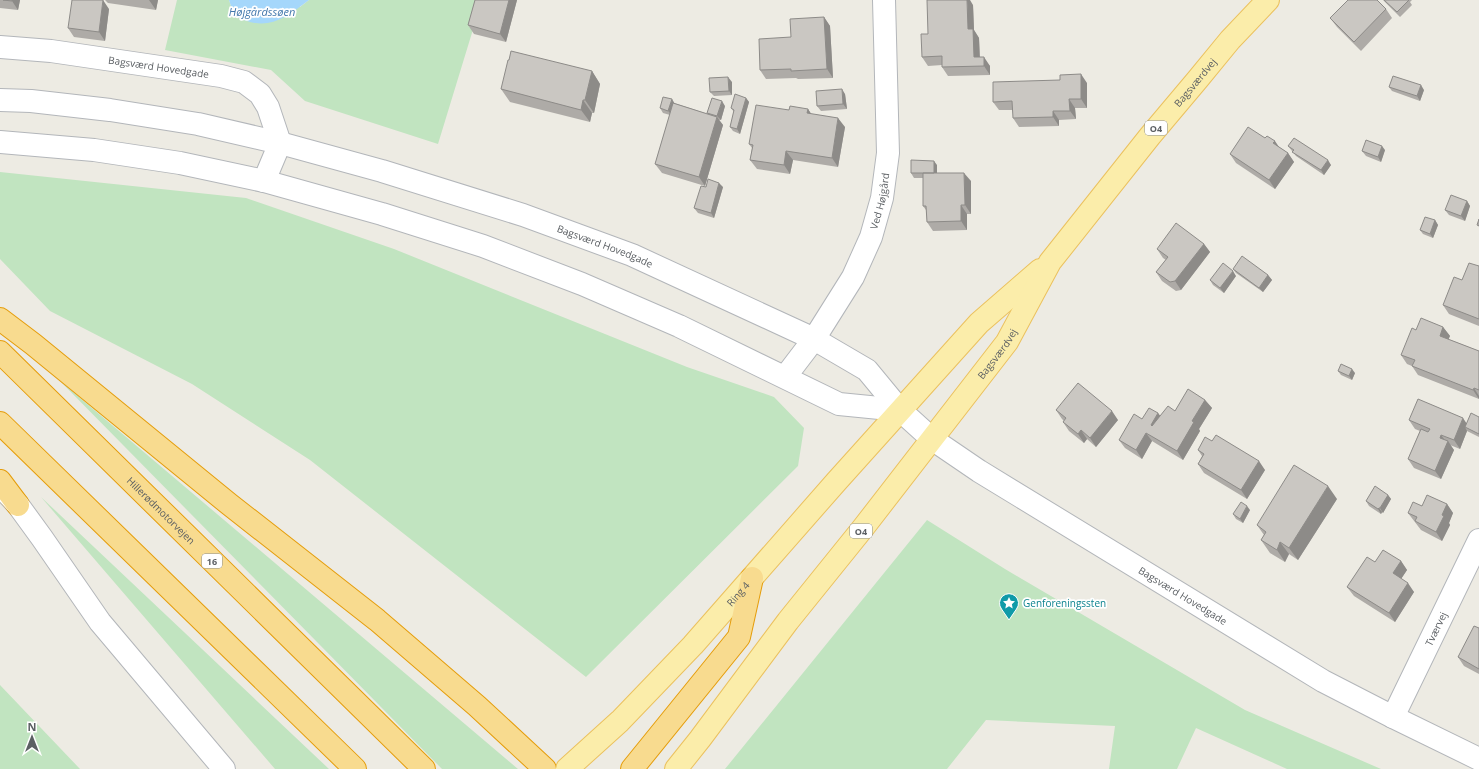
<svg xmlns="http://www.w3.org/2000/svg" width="1479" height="769" viewBox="0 0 1479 769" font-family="'Open Sans',sans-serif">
<rect width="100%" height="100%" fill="#edebe3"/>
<path fill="#c1e4c0" d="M177,0h52l5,15 66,-8 9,-7h173l-44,144 -133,-43 -34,-31 -106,-20z
M0,172l246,26 148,51 293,118 87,30 30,31 -6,38 -212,211 -276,-217 -118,-76 -142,-73 -50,-52z
M60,381l458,388h-76z
M41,497l288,272h-54z
M927,520l78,49 240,141 136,59h-94l-91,-41 -19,41h-68l6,-43 -129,-6 -39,49h-222z
M0,685l80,84h-80z"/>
<path fill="#a5d7fb" d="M229,0h80c-26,20 -44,33 -75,15z"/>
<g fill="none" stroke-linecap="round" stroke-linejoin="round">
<g stroke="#b3b6ba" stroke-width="24">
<g id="minor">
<path id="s1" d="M0,47l51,4 170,25 23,6 16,12 8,13 12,36 -16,38"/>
<path id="s2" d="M0,100l31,1 79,9 88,14 82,19 102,28 141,44 109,40 182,84 53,31 33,40 32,29 47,32 344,210 70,36 86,42"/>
<path d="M0,142l94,8 86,13 84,18 118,33 101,32 99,38 97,42 160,78 61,6"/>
<path id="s3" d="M785,377l29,-38 39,-62 18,-40 11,-39 6,-45 -4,-153"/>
<path d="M5,491l13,14 24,33 58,84 124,147"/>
<path id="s4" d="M1393,717l86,-177"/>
</g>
</g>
<g stroke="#ebc15e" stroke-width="24">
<g id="major">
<path id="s5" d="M567,769l53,-48 73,-76 143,-163 143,-159 61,-53"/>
<path id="s6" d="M676,769l24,-30 88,-118 75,-93 144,-186 43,-80 100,-126 48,-57 32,-39 38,-40"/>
</g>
</g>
<g stroke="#e59d0b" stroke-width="24">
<g id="highway">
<path d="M0,319l33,25 196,160 148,116 100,86 68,63"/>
<path id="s7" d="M0,352l424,417"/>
<path d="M0,423l355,346"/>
<path d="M0,481l18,24"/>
<path d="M632,769l107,-132 13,-59"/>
</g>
</g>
<use href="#minor" stroke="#fff" stroke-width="22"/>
<use href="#major" stroke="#fbedaa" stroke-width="22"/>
<use href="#highway" stroke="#f8db8f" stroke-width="22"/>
</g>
<path fill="#aeaba7" d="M0,0h20l-2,10 -18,-2z
M105,0h53l-2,10 -48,-7z
M475,0h42l-11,42 -32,-8 -6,-9z
M1383,0h29l-2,2 2,3 -12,12z
M973,5l1,25 5,8 1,19 10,9v9l-42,1 -6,-9v-2l-14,1 -6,-9 6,-23z
M109,9l-4,32 -31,-4 -6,-9z
M1386,9l6,9 -31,33 -24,-24 -7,-9z
M824,17l6,9 3,52 -35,1 -2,-1 -30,1 -6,-9 31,-33z
M592,71l8,13 -6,29h-2l-2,9 -80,-20 -9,-13z
M732,82v13l-18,1 -4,-4z
M1087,83v25h-12l1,11 -17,1v6l-40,1 -6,-9v-8h-14l-6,-8z
M1389,87l35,3 -4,11 -28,-10z
M845,94l2,15 -26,2 -4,-5z
M746,98l3,4 -9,32 -7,-3 -3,-4 4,-15 -3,-4z
M674,103l34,11 -1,-1 18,-7 -4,14h-2l4,5 -18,61 -43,-13 -7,-9 15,-49 -7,-2 -3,-5z
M808,109l3,5 34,13 -7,40 -45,-7 -3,14 -33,-5 -7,-9 2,-12 -3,-4 40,-34z
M1288,146l43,19 -7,10 -28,-19z
M1279,147l9,6 6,9 -19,27 -39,-26 -6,-9z
M1385,150l-4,12 -15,-6 -4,-5z
M937,165v8l34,8v33h-4v16l-34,1 -6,-9 -1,-12 -3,-4v-28h-9l-3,-5z
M706,187h17l-9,31 -16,-5 -4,-5z
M1467,201l3,5 -5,15 -16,-6 -4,-5z
M1435,220l3,5 -5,13 -10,-4 -3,-4z
M1204,244l6,8 -29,38 -5,1 -14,-10 -6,-9 10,-12 -3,-2 -6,-9z
M1479,266v60l-30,-12 -6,-9z
M1233,269l35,6 4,5 -9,12 -27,-19z
M1236,276l-12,17 -11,-8 -3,-5z
M1443,327l7,9 -2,3 31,12v48l-61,-24 -6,-9 -5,-2 -6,-9 15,-25z
M1338,371l17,2 -3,7 -11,-5z
M1205,400l7,8 -13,21 1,2 -17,29 -31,-19 -10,18 -17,-11 -6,-8 23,-21 16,-6 2,3z
M1056,410l62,10 -22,27 -9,-8 -3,4 -15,-12 -6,-9 1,-1 -2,-2z
M1479,417v20l-12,-6 -7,18 -10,-4 4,5 -13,29 -27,-11 -6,-9 12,-28 -5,-2 -6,-9 58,4z
M1212,441l53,29 -18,29 -43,-26 -6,-9 4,-8 -4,-6z
M1388,495l3,4 -8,14 -1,-1 -1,2 -12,-8 -3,-5z
M1337,499l-39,61 -9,-6 -4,8 -15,-9 -9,-13 3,-5 -7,-10z
M1447,504l6,9 -4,10 1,2 -8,16 -21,-11 -13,-17 14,-7z
M1250,510l-7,13 -7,-4 -3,-5z
M1401,561l6,9 -6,9 13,13 -19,30 -41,-26 -7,-9 28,-25z
M1479,628v46l-15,-8 -6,-9z"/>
<path fill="#8d8b88" d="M12,0h8l-2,10 -6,-9z
M103,0l6,9 -4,32 -6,-9z
M149,0h9l-2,10z
M509,0h8l-11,42 -6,-8z
M967,0h3l3,5 1,25 5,8 1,28 -6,-9 -6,-28z
M824,17l6,9 3,52 -6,-9z
M984,57l6,9v9l-6,-9z
M592,71l8,13 -6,29 -9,-13z
M1081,74l6,9v25l-6,-9z
M728,77l4,5v13l-3,-4z
M1421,85l3,5 -4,11 -3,-5z
M842,89l3,5 2,15 -4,-5z
M746,98l3,4 -9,32 -3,-5z
M672,99l3,5 -3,11 -4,-4z
M1069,99l6,9 1,11 -6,-8z
M583,100l9,13 -2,9 -9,-12z
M722,101l3,5 -4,14 -4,-4z
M808,109l6,9 -7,-5z
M1053,111l6,9v6l-6,-9z
M717,117l6,8 -18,61 -6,-9z
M838,118l7,9 -7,40 -6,-9z
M1275,141l6,9 -8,-7z
M1382,146l3,4 -4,12 -3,-5z
M786,151l7,9 -3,14 -6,-9z
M1288,153l6,9 -19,27 -6,-9z
M1328,160l3,5 -7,10 -3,-5z
M934,161l3,4v13l-3,-5z
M964,173l7,8v33l-6,-9z
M719,183l4,4 -9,31 -3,-5z
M1467,201l3,5 -5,15 -4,-5z
M961,205l6,9v16l-6,-9z
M1435,220l3,5 -5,13 -3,-4z
M1204,244l6,8 -29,38 -6,-9z
M1233,271l3,5 -12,17 -4,-5z
M1268,275l4,5 -9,12 -4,-4z
M1443,327l7,9 -4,9 -6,-9z
M1352,369l3,4 -3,7 -3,-4z
M1474,388l5,8v3l-6,-9z
M1205,400l7,8 -13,21 1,2 -17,29 -6,-9 15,-30z
M1112,411l6,9 -22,27 -6,-9z
M1158,413l7,9 -8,12 -6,-9z
M1463,418l6,9h-4l2,4 -7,18 -6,-9z
M1081,430l6,9 -3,4 -6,-9z
M1146,433l6,8 -10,18 -6,-9z
M1441,435l6,8 1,-2 6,9 -13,29 -6,-8 5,-33z
M1259,461l6,9 -18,29 -6,-9z
M1328,486l9,13 -39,61 -9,-12z
M1388,495l3,4 -8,14 -3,-5z
M1447,504l6,9 -4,10 1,2 -8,16 -6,-9 6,-17z
M1247,506l3,4 -7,13 -3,-4z
M1379,508l3,4 -1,2 -3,-5z
M1280,542l9,12 -4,8 -8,-12z
M1401,561l6,9 -8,12 -6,-9z
M1408,583l6,9 -19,30 -6,-9z"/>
<path fill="#cac7c2" stroke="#8d8b88" d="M3,0h9v1z
M72,0h31l-4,32 -31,-4z
M475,0h34l-9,34 -32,-9z
M927,0h40l1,29h5l1,28h10v9l-42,1v-11l-20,1 -1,-23h7z
M1348,0h29l9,9 -32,33 -24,-24z
M1384,0h25l-12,12z
M824,17l3,52 -36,2v-2l-31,1 -1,-31 32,-2 -1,-18z
M511,51l81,20 -7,29h-2l-2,10 -80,-21 7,-29h1z
M1081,74v25h-12l1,12h-17v6l-40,1 -1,-17 -19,1v-20l67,-2v-5z
M1393,76l28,9 -4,11 -28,-9z
M728,77l1,14 -19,1 -1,-14z
M842,89l1,15 -26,2 -1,-15z
M735,94l11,4 -9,31 -7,-2 4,-17 -3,-2z
M663,97l9,2 -4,12 -8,-3z
M712,98l10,3 -5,15 -10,-3z
M673,103l44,14 -18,60 -44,-13z
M756,105l33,5 1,-4 18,3 -1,4 31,5 -6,40 -46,-7 -2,14 -34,-5 3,-15 -4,-1z
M1248,127l17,11 2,-2 8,5 -2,2 15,10 -19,27 -39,-26z
M1294,138l34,22 -7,10 -29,-18 2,-2 -6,-4z
M1366,140l16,6 -4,11 -16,-6z
M911,160l23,1v12h-23z
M923,173h41l1,32h-4v16l-34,1 -1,-16h-3z
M708,179l11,4 -8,30 -17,-5 7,-22 5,1z
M1451,195l16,6 -6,15 -16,-6z
M1425,217l10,3 -5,14 -10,-4z
M1479,219v7l-2,-1z
M1176,223l28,21 -29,37 -5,1 -14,-10 12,-15 -11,-8z
M1242,256l26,19 -9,13 -26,-19z
M1223,263l10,8 -13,17 -10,-8z
M1469,263l10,3v53l-36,-14 11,-28 8,3z
M1421,318l22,9 -3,9 39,15v39l-5,-2 -1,2 -61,-24 3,-6 -14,-5 11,-27 4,2z
M1341,364l11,5 -3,7 -11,-5z
M1078,383l34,28 -22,27 -9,-8 -3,4 -15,-12 3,-4 -10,-8z
M1188,389l17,11 -13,21 2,1 -17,29 -31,-18 -10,17 -17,-10 15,-26 8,5 7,-11 9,5 -7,12 1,1 16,-20 7,5z
M1418,399l45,19 -9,22 -13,-5 -1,3 8,3 -13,30 -27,-12 13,-30 7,3 2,-3 -21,-9z
M1471,413l8,4v17l-14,-7z
M1216,435l43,26 -18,29 -43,-26 6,-10 -6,-4 7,-13 7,4z
M1294,465l34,21 -39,62 -9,-6 -3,8 -16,-10 5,-8 -9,-7z
M1375,486l13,9 -8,13h-1l-1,1 -12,-8z
M1427,495l20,9 -5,11 2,1 -8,16 -21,-11 2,-4 -9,-4 5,-11 9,4z
M1241,502l6,4 -7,13 -7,-5z
M1383,550l18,11 -8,12 15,10 -19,30 -42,-26 20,-30 8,5z
M1474,626l5,2v41l-21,-12z"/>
<defs>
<g id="sight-pin" transform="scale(1)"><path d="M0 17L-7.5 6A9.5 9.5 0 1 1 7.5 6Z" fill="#0f9aa8" stroke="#fff"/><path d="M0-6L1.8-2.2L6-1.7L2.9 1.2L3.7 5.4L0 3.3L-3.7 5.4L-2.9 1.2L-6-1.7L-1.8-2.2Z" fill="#fff"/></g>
</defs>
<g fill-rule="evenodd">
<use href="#sight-pin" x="1009" y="603"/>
</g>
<g text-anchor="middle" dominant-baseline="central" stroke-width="3.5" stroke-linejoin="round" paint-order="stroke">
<g fill="#fff" stroke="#8c8f92" stroke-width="1">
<rect x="1145" y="121" width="22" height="14" rx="3"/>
<rect x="850" y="524" width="22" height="14" rx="3"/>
<rect x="202" y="554" width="20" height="14" rx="3"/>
</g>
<g font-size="9" font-weight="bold" fill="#5b5f63">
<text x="1156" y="128">O4</text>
<text x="861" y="531">O4</text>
<text x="212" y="561">16</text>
</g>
<g font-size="10" fill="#5b5f63" stroke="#fff">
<text stroke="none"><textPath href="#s1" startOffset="160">Bagsværd Hovedgade</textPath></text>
<text stroke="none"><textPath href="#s6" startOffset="862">Bagsværdvej</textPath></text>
<text stroke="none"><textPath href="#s3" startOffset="202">Ved Højgård</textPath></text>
<text stroke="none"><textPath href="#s2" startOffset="625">Bagsværd Hovedgade</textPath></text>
<text stroke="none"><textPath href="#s6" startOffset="525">Bagsværdvej</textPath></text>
<text stroke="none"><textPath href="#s7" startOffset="226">Hillerødmotorvejen</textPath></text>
<text stroke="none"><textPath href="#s5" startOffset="245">Ring 4</textPath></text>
<text stroke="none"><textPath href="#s2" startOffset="1306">Bagsværd Hovedgade</textPath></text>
<text stroke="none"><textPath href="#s4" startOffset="98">Tværvej</textPath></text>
</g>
<g font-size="10" fill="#0d838f" stroke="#fff" text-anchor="start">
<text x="1023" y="603">Genforeningssten</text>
</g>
<g font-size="11" font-style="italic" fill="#4378ac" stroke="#fff">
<text x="262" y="11">Højgårdssøen</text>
</g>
</g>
<g transform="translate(32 737)" stroke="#ffffff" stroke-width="3" paint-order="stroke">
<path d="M0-3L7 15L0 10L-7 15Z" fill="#5b5f63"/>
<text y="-6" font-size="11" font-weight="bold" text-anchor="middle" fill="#5b5f63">N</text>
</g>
</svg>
